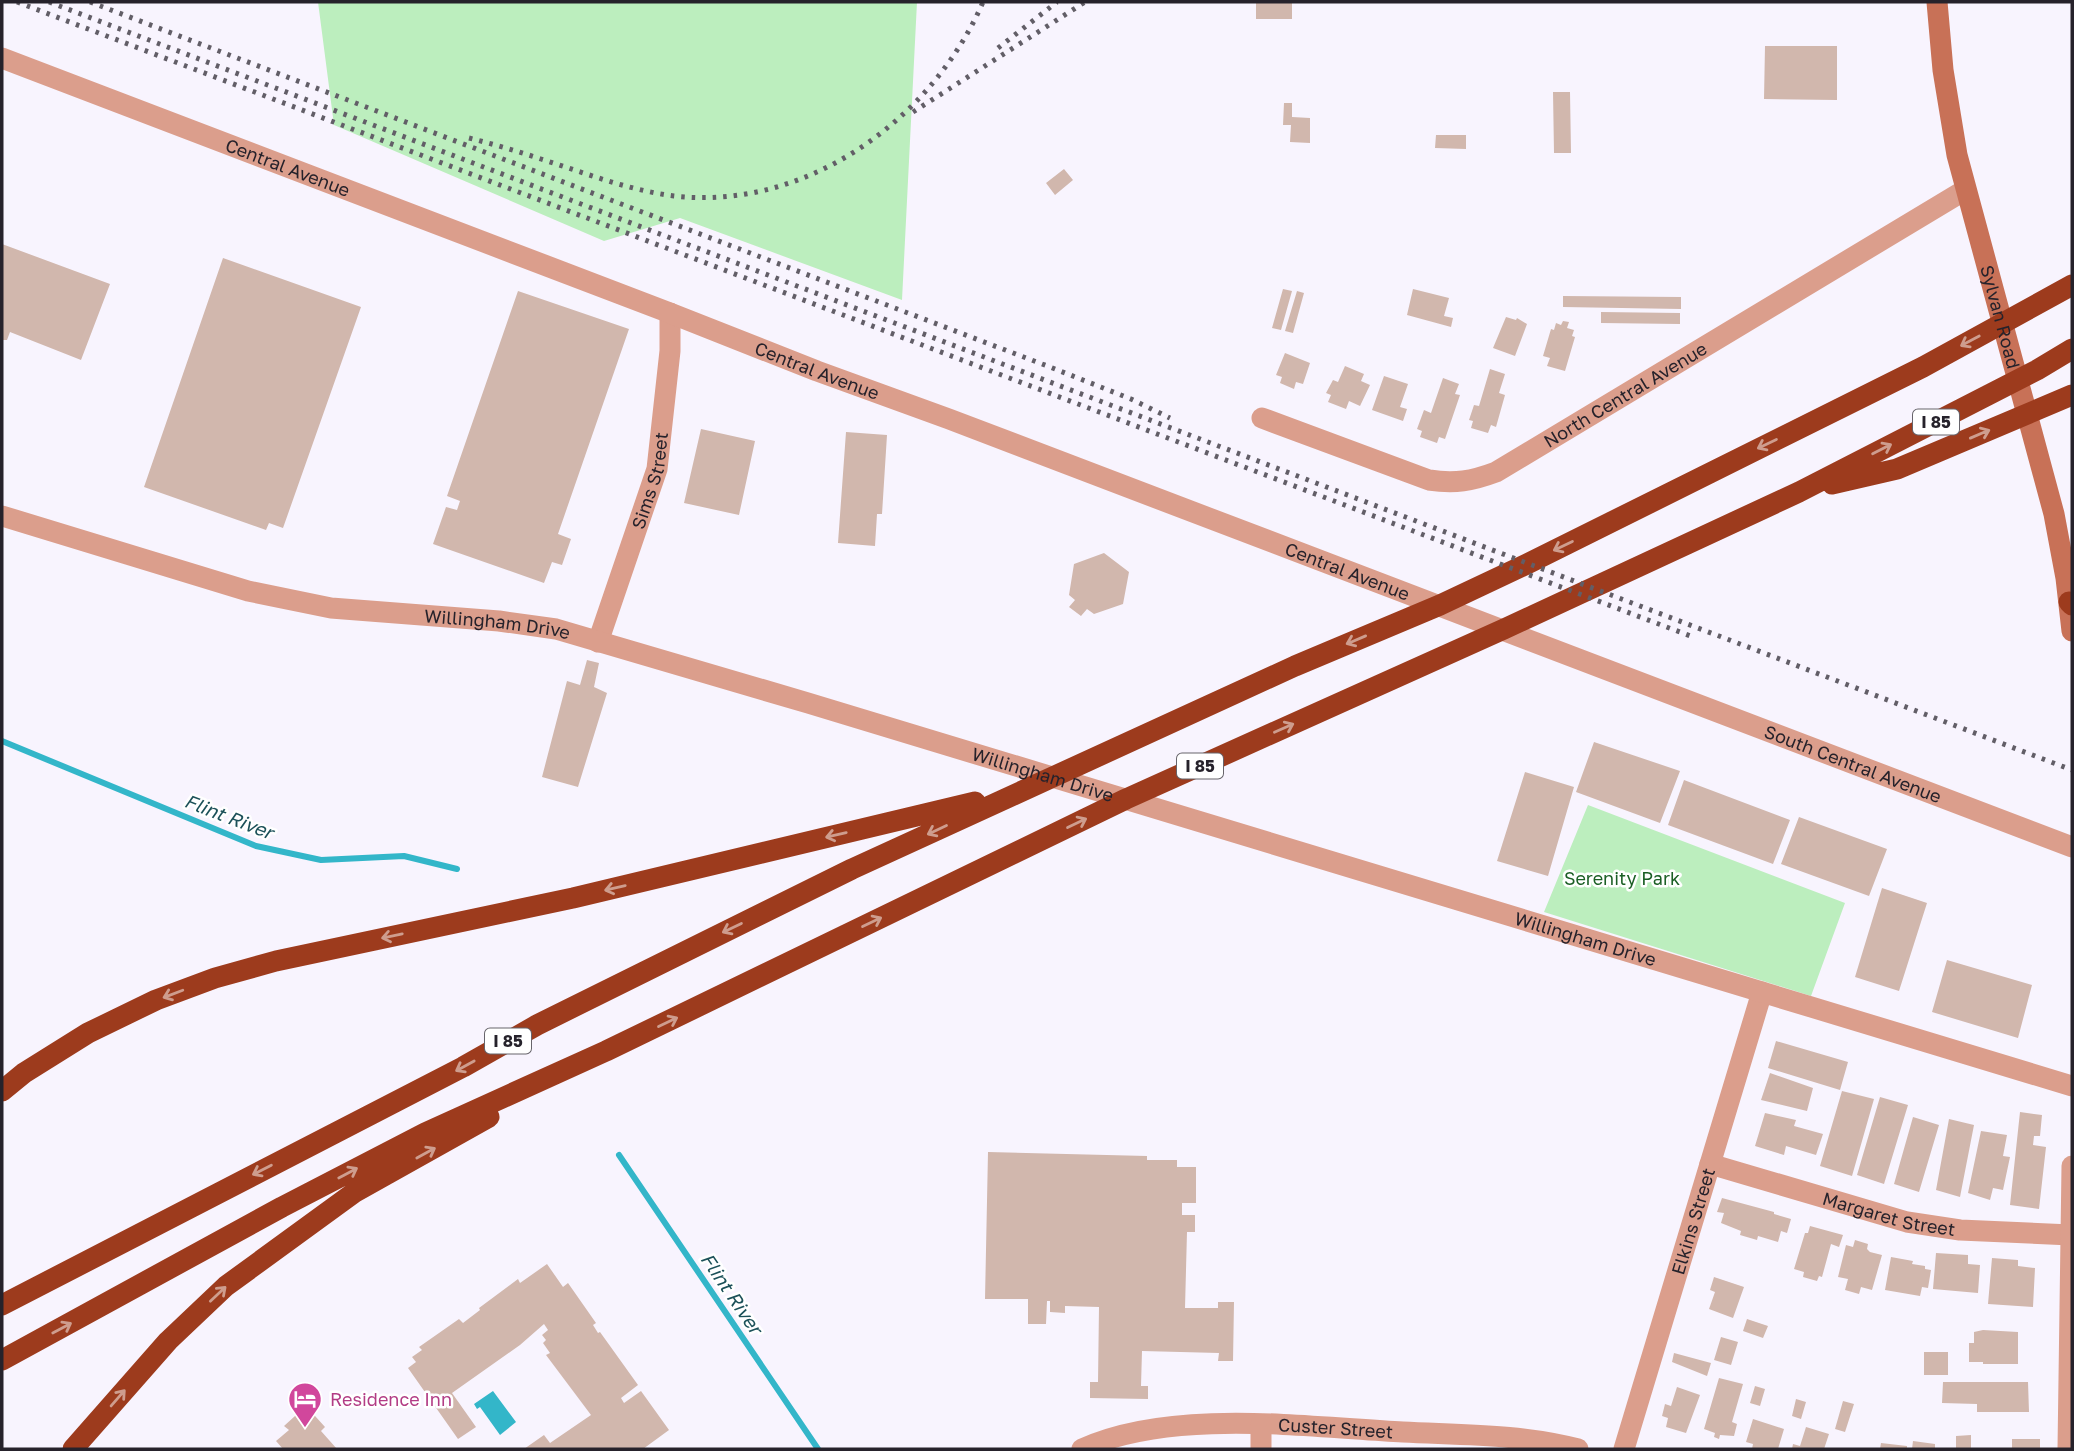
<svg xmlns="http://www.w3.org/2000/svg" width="2074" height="1451" viewBox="0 0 2074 1451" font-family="'Golos Text',sans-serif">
<rect width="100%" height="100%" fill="#f8f4fe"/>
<path fill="#bceebe" d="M318,2h599l-15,298 -222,-82 -76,23 -270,-116z
M1588,805l257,98 -34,93 -267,-84z"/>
<path fill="#33b6c9" d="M493,1391l23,31 -16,13 -20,-28 -3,2 -3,-5z"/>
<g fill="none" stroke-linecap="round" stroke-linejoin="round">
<path stroke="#33b6c9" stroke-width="6" d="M2,741l254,105 65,14 83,-4 53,13
M619,1155l199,294"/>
</g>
<path fill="#d1b7ad" d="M1256,2h36v17h-36z
M1765,46h72v54l-73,-1z
M1553,92h17l1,61h-17z
M1284,103h8v14l18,1v25l-20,-1 1,-17h-8z
M1436,135h30v14l-31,-1z
M1064,169l9,11 -18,15 -9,-12z
M2,244l108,40 -29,76 -71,-28 -3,8h-5z
M223,258l138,49 -78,221 -14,-5 -3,7 -122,-43z
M1283,289l9,2 -11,39 -9,-2z
M1413,289l36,9 -5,18 9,2 -2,9 -44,-12z
M518,291l111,38 -71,205 13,5 -9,26 -10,-3 -8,21 -111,-39 13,-37 11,3 3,-9 -13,-5z
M1297,291l7,2 -11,40 -8,-2z
M1563,296l118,1v12l-118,-2z
M1601,312l79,1v11l-79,-1z
M1506,317l10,3 1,-2 10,6 -12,32 -22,-8z
M1563,321l6,1 -2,6 7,2 -2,6 3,1 -10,34 -18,-5 3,-8 -7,-2 8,-27 3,1 2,-7 5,2z
M1285,353l25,10 -7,21 -7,-2 -2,7 -14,-6 2,-6 -6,-2z
M1345,366l19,8 -3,7 9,4 -10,21 -11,-5 -3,8 -18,-7 3,-7 -5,-2 7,-13 5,2z
M1490,369l15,5 -6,19 6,2 -9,32 -5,-2 -3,8 -17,-5 2,-7 -4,-1 5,-15 5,1z
M1384,376l24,8 -8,23 7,2 -4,12 -31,-11z
M1443,378l16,6 -4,10 5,1 -15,44 -6,-2 -2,6 -17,-6 2,-6 -5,-2 7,-19 7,3z
M701,429l54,12 -16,74 -55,-12z
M846,432l41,3 -5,79h-5l-2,32 -37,-3z
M1104,553l25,19 -6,32 -29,10 -7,-5 -6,7 -12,-9 6,-7 -6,-5 5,-31z
M587,660l12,3 -5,24 13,6 -29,94 -36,-10 25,-96 13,4z
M1594,742l86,29 -20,52 -84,-31z
M1525,772l49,15 -26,89 -51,-15z
M1684,780l106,40 -17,44 -105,-39z
M1799,817l88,32 -18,47 -88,-32z
M1882,888l45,15 -28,88 -44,-14z
M1947,960l85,25 -14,53 -86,-26z
M1776,1041l72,21 -8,28 -72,-22z
M1770,1073l43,15 -6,23 -46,-11z
M1842,1091l32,8 -22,77 -32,-10z
M1880,1097l28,8 -24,79 -27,-9z
M2020,1112l22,3 -2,21h-6l-1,9 13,2 -7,62 -29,-4z
M1765,1113l31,7 -2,6 29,8 -7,21 -30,-9 -2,9 -29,-9z
M1913,1117l26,8 -20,67 -25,-8z
M1949,1119l25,6 -14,72 -24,-7z
M1981,1131l26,4 -4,21 7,1 -7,33 -10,-2 -3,12 -22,-7z
M988,1152l159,4v4h30v7h19v36h-14v12h13v17h-8l-2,76h33v-6h16l-1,59h-15l1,-8 -77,-2 -1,35h7v13l-58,-1v-16h8l1,-75 -34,-1v7l-15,-1v-11h-3l-1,23h-18v-25h-43z
M1722,1198l52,14v2l17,5 -4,14 -6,-2 -3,11 -20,-6 -1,4 -17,-5 1,-4 -20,-8 3,-10 -7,-1z
M1810,1226l33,9 -4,12 -8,-3 -9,33 -3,-1 -2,5 -14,-4 1,-5 -10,-3 11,-36h3z
M1855,1240l13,4 -1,5 3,3 12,3 -10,35 -11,-3 -2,7 -14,-4 3,-11 -10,-2 8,-32 7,2z
M1936,1253l32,2v9l12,1 -2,28 -45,-4z
M1891,1257l22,4 -1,3 13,2v3l6,1 -3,18 -6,-1 -2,9 -35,-6z
M1992,1258l26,2v6l17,2 -2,39 -45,-3z
M547,1264l16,23 5,-4 28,40 -3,2 5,8 2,-1 38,53 -17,13 3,5 17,-12 28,39 -26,19h-119l20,-14 6,8 41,-28 -45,-60 4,-2 -7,-10 3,-3 -4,-5 6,-5 -4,-6 -24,21 -68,48 24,34 -18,12 -50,-71 8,-6 -4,-5 10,-7 -3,-3 40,-28 4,4 17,-13 -1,-2 39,-29 2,4z
M1714,1277l30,10 -11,31 -24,-9 6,-17 -5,-2z
M1747,1319l21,7 -5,12 -20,-7z
M1983,1330l35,2v32h-35v-2h-14v-19h5v-11z
M1721,1337l17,5 -7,23 -17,-5z
M1924,1352h24v23h-24z
M1674,1353l37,10 -4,13 -35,-14z
M1719,1378l24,6 -11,38 5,2 -3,12 -14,-1 -1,4 -5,-2 1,-4 -11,-4z
M1943,1382h85l1,30h-52v-8l-35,-1z
M1755,1386l10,3 -5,17 -10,-3z
M1677,1387l23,8 -14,38 -20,-6 2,-9 -6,-2 3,-12 6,2z
M1796,1399l10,3 -5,17 -9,-3z
M1843,1401l11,3 -9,28 -10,-3z
M306,1406l19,21 -4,4 16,18h-54l-7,-8 13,-11 -5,-4z
M1753,1419l31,10 -6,20h-26l1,-5 -7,-2z
M1806,1427l23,7 -5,15h-32l1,-5 7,2z
M1971,1435v14h-15v-13z
M2012,1439h28v10h-28z
M1913,1441l22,3v5h-23z
M1881,1443l26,3v3h-27z"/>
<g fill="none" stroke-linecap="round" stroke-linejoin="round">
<g stroke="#db9e8c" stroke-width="21">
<path id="s1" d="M1262,418l167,62c26,4 43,1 67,-8l469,-282"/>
<path id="s2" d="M598,642l59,-173 13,-118v-38"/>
<path id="s3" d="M1710,1164l197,58 53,8 111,5"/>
<path id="s4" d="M1082,1449c89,-41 225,-22 321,-17 58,3 119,2 175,17"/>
<path d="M1261,1449v-24"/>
<path id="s5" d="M1624,1449l138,-457"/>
<path d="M2068,1449l4,-283"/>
</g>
<g stroke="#db9e8c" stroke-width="21">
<path id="s6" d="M2,58l668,255 147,58 132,48 1123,428"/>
<path id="s7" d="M2,516l246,75 83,17 168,13 57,8 252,74 1264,383"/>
</g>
<path stroke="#c87157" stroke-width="21" id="s8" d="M1937,2l6,68 14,85 97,359 12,64 6,53"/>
<path stroke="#9d3b1d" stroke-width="21" d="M1832,484l65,-15 175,-74
M2069,602l3,3
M2,1091l22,-18 64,-40 68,-33 59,-22 61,-17 297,-63 402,-96
M2,1305l461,-238 74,-42 315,-156 443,-203 145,-61 87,-41 396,-197 149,-82
M2,1360l280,-153 143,-74 181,-82 520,-252 378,-170 295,-137 238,-122 35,-21
M73,1449l95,-108 58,-55 129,-94 134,-75"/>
<path stroke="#625e67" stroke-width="5" stroke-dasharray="3.5 7" stroke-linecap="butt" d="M17,2l1676,635
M49,2l2023,768
M90,2l960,365 81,32 39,19
M998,48l59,-46
M913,112l172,-110
M469,138c24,6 48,13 72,21 44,14 87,31 133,37 132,15 258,-76 309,-194"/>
</g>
<defs><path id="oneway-shaft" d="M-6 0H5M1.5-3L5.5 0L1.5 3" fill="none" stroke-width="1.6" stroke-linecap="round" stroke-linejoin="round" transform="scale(1.75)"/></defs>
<g stroke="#ce9d8e">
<use href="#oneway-shaft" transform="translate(1970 341) rotate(152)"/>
<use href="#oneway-shaft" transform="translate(1980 434) rotate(-23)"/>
<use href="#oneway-shaft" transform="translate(1767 444) rotate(154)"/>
<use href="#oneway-shaft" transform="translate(1882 449) rotate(-27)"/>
<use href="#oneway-shaft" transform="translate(1563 546) rotate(154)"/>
<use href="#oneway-shaft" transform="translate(1356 640) rotate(157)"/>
<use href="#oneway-shaft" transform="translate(1284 728) rotate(-24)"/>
<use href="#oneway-shaft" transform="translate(1077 823) rotate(-26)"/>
<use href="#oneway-shaft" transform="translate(937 830) rotate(155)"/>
<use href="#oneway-shaft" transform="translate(836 835) rotate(167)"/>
<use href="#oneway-shaft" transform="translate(615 888) rotate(167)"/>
<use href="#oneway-shaft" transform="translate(872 922) rotate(-26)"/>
<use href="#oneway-shaft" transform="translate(732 928) rotate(154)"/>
<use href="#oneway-shaft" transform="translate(392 936) rotate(168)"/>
<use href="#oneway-shaft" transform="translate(173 994) rotate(159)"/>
<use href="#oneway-shaft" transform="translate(668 1022) rotate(-26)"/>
<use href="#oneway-shaft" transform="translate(465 1066) rotate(151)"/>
<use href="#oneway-shaft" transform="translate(426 1153) rotate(-29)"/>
<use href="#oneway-shaft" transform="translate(262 1170) rotate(153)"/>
<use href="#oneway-shaft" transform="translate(348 1173) rotate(-28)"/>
<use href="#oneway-shaft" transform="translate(218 1294) rotate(-43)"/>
<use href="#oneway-shaft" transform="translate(62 1328) rotate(-28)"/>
<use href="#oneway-shaft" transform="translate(118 1398) rotate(-49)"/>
</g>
<defs>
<g id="hotel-pin" transform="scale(1.75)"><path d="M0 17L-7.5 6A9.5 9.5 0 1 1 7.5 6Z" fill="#d1479c" stroke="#fff"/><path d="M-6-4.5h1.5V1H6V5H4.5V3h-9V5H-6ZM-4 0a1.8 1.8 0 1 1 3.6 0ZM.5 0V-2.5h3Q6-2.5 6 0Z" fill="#fff"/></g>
</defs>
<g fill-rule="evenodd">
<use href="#hotel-pin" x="305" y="1399"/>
</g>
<g text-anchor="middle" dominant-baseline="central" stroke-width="5" stroke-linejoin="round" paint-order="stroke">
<g fill="#fff" stroke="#67646b" stroke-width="2">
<rect x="1913" y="409.5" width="46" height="25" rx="5"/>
<rect x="1177" y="753.5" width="46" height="25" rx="5"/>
<rect x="485" y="1028.5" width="46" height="25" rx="5"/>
</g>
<g font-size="16" font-weight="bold" fill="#26222b">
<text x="1936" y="422">I 85</text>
<text x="1200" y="766">I 85</text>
<text x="508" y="1041">I 85</text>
</g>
<g font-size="18" fill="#26222b" stroke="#fff">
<text stroke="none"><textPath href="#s6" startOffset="306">Central Avenue</textPath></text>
<text stroke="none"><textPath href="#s8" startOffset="322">Sylvan Road</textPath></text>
<text stroke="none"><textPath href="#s6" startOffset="873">Central Avenue</textPath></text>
<text stroke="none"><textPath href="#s1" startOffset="397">North Central Avenue</textPath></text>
<text stroke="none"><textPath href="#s2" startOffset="170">Sims Street</textPath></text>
<text stroke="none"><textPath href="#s6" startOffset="1440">Central Avenue</textPath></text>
<text stroke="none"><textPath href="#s7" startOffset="509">Willingham Drive</textPath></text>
<text stroke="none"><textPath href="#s6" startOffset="1981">South Central Avenue</textPath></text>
<text stroke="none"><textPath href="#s7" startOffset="1076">Willingham Drive</textPath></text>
<text stroke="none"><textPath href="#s7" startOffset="1643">Willingham Drive</textPath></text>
<text stroke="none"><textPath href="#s3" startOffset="186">Margaret Street</textPath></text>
<text stroke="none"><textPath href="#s5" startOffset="238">Elkins Street</textPath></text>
<text stroke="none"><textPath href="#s4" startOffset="257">Custer Street</textPath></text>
</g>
<g font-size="18" fill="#1b5f25" stroke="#fff">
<text x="1622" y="878">Serenity Park</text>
</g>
<g font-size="18" fill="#b23c85" stroke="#fff" text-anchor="start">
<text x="330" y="1399">Residence Inn</text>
</g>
<g font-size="19" font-style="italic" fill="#1c5159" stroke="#fff">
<text transform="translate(229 816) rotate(21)">Flint River</text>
<text transform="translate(732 1293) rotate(56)">Flint River</text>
</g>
</g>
<rect width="2074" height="1451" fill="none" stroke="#26222b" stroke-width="7"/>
</svg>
